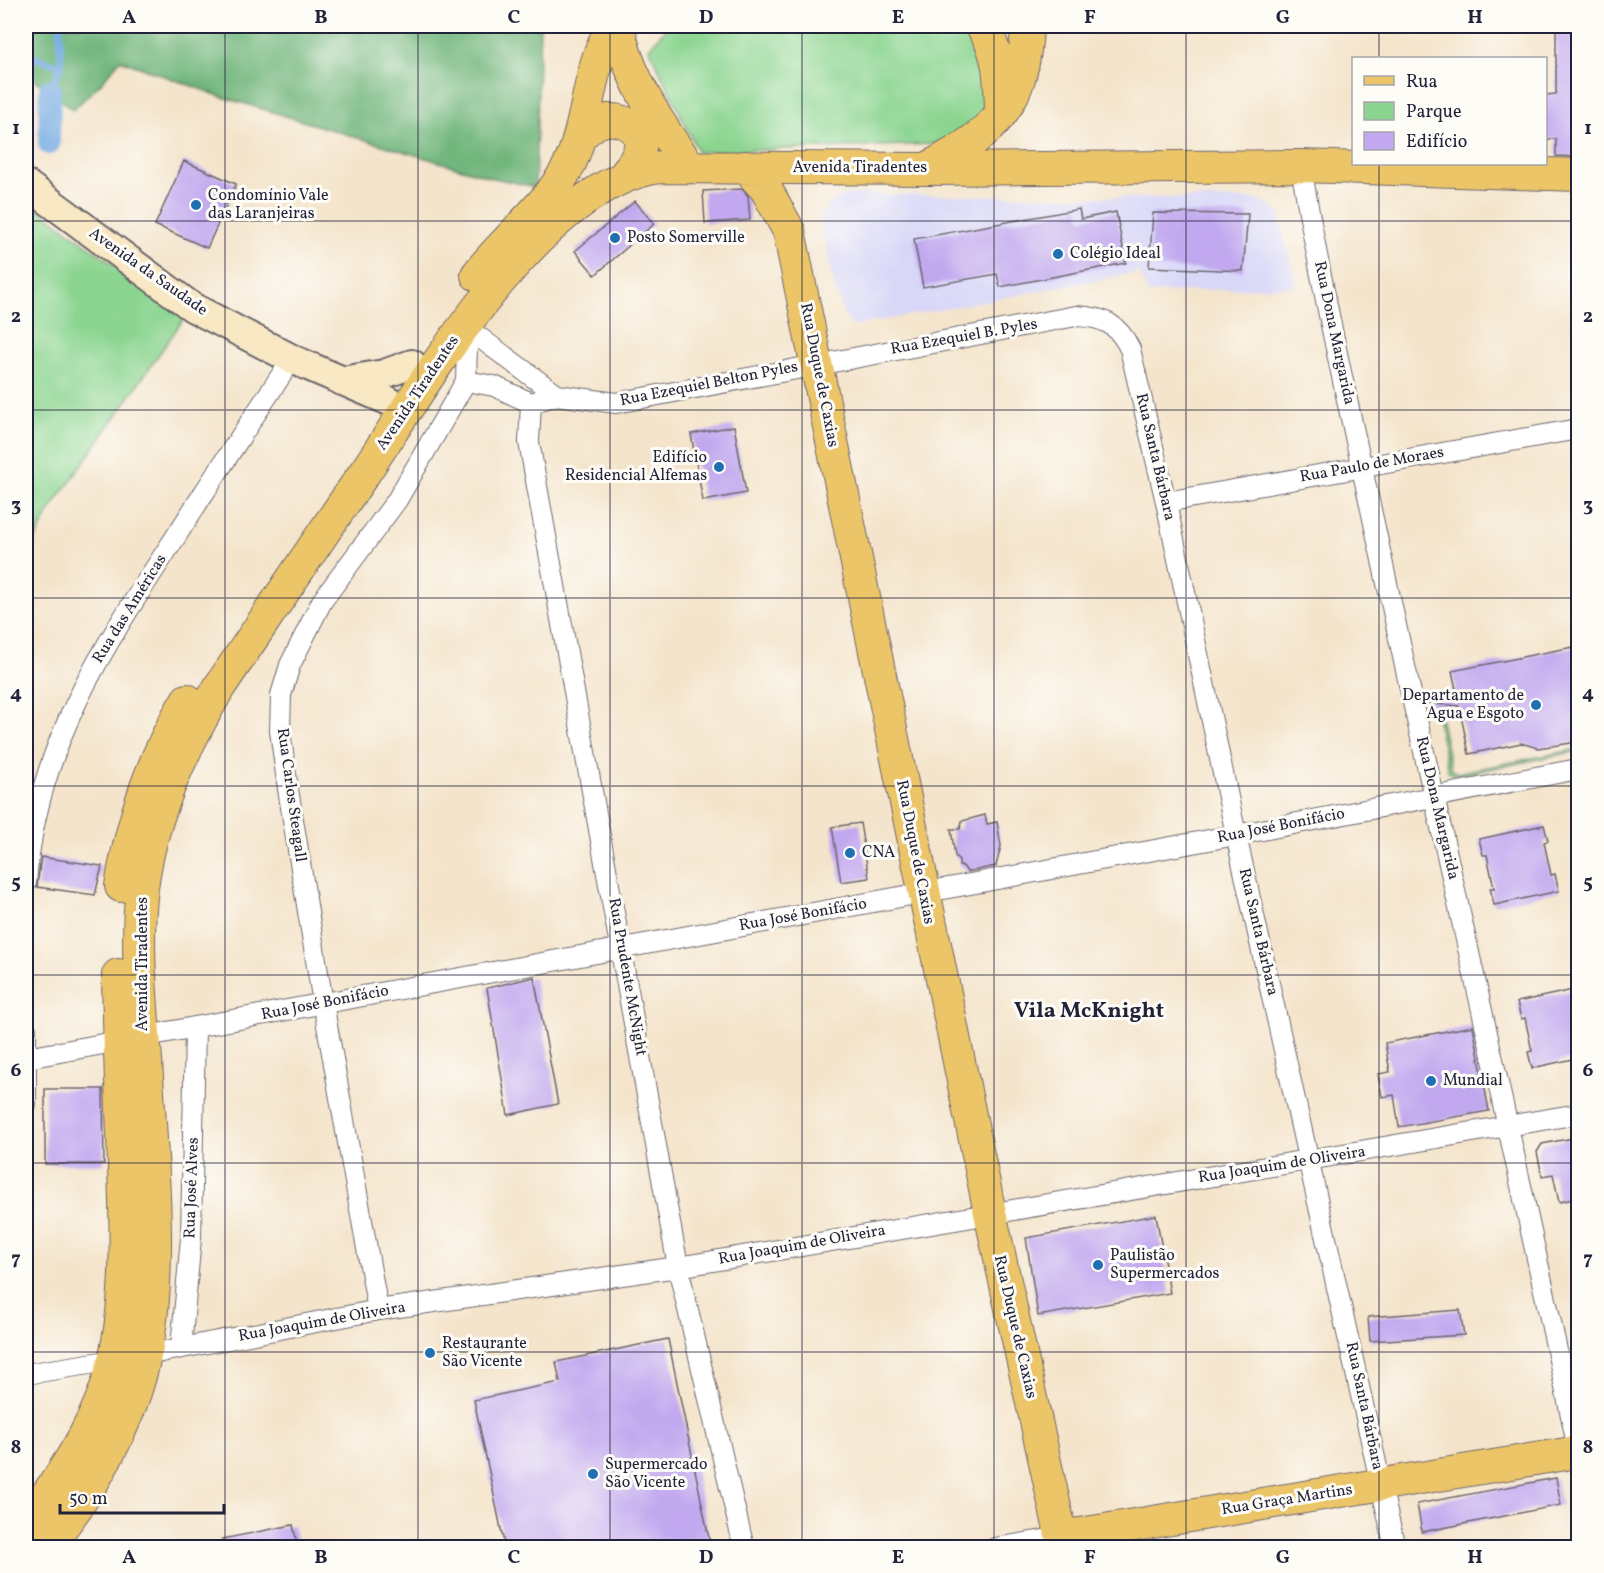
<svg xmlns="http://www.w3.org/2000/svg" width="1604" height="1573" viewBox="0 0 1604 1573" font-family="Vollkorn,serif">
<rect width="100%" height="100%" fill="#fdfcf7"/>
<filter id="ink" filterUnits="userSpaceOnUse"><feTurbulence type="fractalNoise" baseFrequency=".0167" numOctaves="2"/><feDisplacementMap in="SourceGraphic" scale="12" xChannelSelector="R" yChannelSelector="G"/><feConvolveMatrix kernelMatrix="1 2 1 2 8 2 1 2 1" color-interpolation-filters="sRGB"/></filter>
<filter id="wash" filterUnits="userSpaceOnUse"><feTurbulence type="fractalNoise" baseFrequency=".008" numOctaves="4" result="noise"/><feDisplacementMap in="SourceGraphic" scale="24" xChannelSelector="R" yChannelSelector="G"/><feGaussianBlur stdDeviation="1.35" result="paint"/><feColorMatrix in="noise" values="0 0 0 0 0 0 0 0 0 0 0 0 0 0 0 0 0 1.4 0 .05"/><feComposite in="paint" operator="in"/></filter>
<g filter="url(#wash)">
<rect width="100%" height="100%" fill="#f4e4cb"/>
<path fill="#d8d7f8" d="M848,194l404,5 13,4 14,10 17,73 -149,7 -7,-21 -288,54 -9,-13 -10,-32 -13,-66 13,-14z"/>
<path fill="#8cd591" stroke="#577c66" stroke-width="1.5" d="M668,26h293l13,10 18,39 -11,41 -18,27 -265,9 -49,-104z
M26,200l159,117 -134,192 -25,48z
M1434,702h3l14,67 6,4 121,-24v2l-123,25 -7,-5z"/>
<path fill="#71b67b" stroke="#4a6c5b" stroke-width="1.5" d="M26,26l514,2 -5,159 -46,-10 -267,-80 -102,-37 -19,23 -28,27 -47,-37z"/>
<g fill="none" stroke-linecap="round" stroke-linejoin="round">
<path stroke="#75abe3" stroke-width="7" d="M26,55l35,11
M49,144l1,-54 11,-24 -1,-40"/>
<path stroke="#75abe3" stroke-width="22" d="M49,144l1,-54"/>
</g>
<g id="blocks">
<path fill="#c1a8ef" d="M1556,26h22v131l-22,-1v-17h-11v-44l11,-1z
M184,161l52,23 -29,64 -52,-23z
M742,189l6,7 2,24 -45,3 -2,-32z
M635,201l19,23 -59,51 -20,-24z
M1079,209l2,10 35,-7 10,51 -126,24 -3,-13 -74,13 -9,-48z
M1153,213l95,1 -5,57 -94,-4z
M734,426l12,67 -43,8 -12,-67z
M1578,646v96l-40,6 -17,-5 -52,11 -10,-48 -34,-3 31,-14 -4,-18z
M985,815l2,9 10,-2 4,24 -5,20 -29,6 -4,-6h-4v-6l-4,-4 -4,-27h9l2,-8z
M860,823l9,55 -28,4 -9,-55z
M1544,825l4,16 -4,1 7,33 4,-1 4,17 -65,14 -4,-17h4l-7,-33h-4l-4,-16z
M41,857l61,9 -7,29 -58,-8z
M534,977l24,127 -50,11 -21,-127z
M1578,989v69l-46,10 -4,-16 4,-1 -7,-33 -4,1 -4,-17z
M1473,1026l16,85 -90,16 -5,-32 -12,2 -4,-23 12,-2 -5,-29z
M45,1089h58l1,75h-59z
M1578,1137v61l-19,4 -6,-28 -11,2 -5,-24 5,-8z
M1156,1215l14,78 -132,23 -12,-78z
M1460,1310l4,25 -94,6 -2,-24z
M668,1339l43,209h-206l-31,-148 86,-18 -4,-20z
M1556,1478l5,27 -139,27 -5,-28z
M293,1525l5,23h-75l-1,-9z"/>
</g>
</g>
<g filter="url(#ink)">
<use href="#blocks" fill-opacity="0" stroke="#6c666d" stroke-width="1.5"/>
<g fill="none" stroke-linecap="round" stroke-linejoin="round">
<g stroke="#6c666d" stroke-width="22">
<path id="street" d="M1301,166c23,139 56,276 85,413 63,291 131,579 192,870
M464,326l93,69
M466,381l28,5 37,17
M531,403l26,-8 59,8 460,-87c28,1 42,8 54,33l36,153 70,333 159,713
M531,403l-2,39 149,825 66,281
M1166,502l412,-73
M26,883c10,-134 75,-233 147,-342 39,-61 79,-122 119,-182
M26,1030v75
M27,1058l1209,-223 342,-66
M378,1310l-55,-307 -35,-214 -8,-58 1,-36 9,-30 32,-64 75,-101 69,-119 1,-35 -3,-20
M181,1348l10,-110 4,-210
M26,1374l120,-19 232,-45 300,-43 900,-153
M995,1548l67,-11"/>
</g>
<g stroke="#6c666d" stroke-width="32">
<path id="secondary" d="M26,184l166,123 100,52 95,41
M342,381l42,-7 28,-10"/>
</g>
<g stroke="#6c666d" stroke-width="34">
<path id="primary" d="M619,26c4,41 44,107 71,140
M982,26c18,27 18,53 19,84
M580,136c5,-4 10,-9 15,-12 15,-9 43,-3 45,17 2,12 -8,24 -15,34
M746,167l20,22 23,42 201,982 74,335
M930,167c66,-36 94,-63 97,-141
M477,275c27,-36 76,-74 94,-114 19,-44 16,-94 42,-135
M121,886c11,-66 31,-128 66,-186
M26,1522c37,-46 75,-103 88,-162 15,-62 12,-131 10,-194 -2,-64 -5,-127 -6,-191
M1062,1537l516,-85
M45,1548c44,-51 86,-125 100,-192 19,-87 6,-206 1,-295 -4,-58 -11,-115 -4,-173 9,-73 41,-139 78,-202 48,-71 96,-143 145,-214 62,-92 177,-289 295,-305l266,2 375,-3 277,9"/>
</g>
<use href="#street" stroke="#fff" stroke-width="20"/>
<use href="#secondary" stroke="#f8e8c3" stroke-width="28"/>
<use href="#primary" stroke="#edc569" stroke-width="32"/>
</g>
</g>
<path fill="none" stroke="#22223b" stroke-width="1.5" stroke-opacity="0.55" d="M225,26v1522M418,26v1522M610,26v1522M802,26v1522M994,26v1522M1186,26v1522M1379,26v32M1379,164v1384M26,221h1552M26,410h1552M26,598h1552M26,786h1552M26,975h1552M26,1163h1552M26,1352h1552"/>
<g fill="#1f6fb2" stroke="#fdfcf7" stroke-width="2">
<circle cx="196" cy="205" r="6"/>
<circle cx="615" cy="238" r="6"/>
<circle cx="1058" cy="254" r="6"/>
<circle cx="719" cy="467" r="6"/>
<circle cx="1536" cy="705" r="6"/>
<circle cx="850" cy="853" r="6"/>
<circle cx="1431" cy="1081" r="6"/>
<circle cx="1098" cy="1265" r="6"/>
<circle cx="430" cy="1353" r="6"/>
<circle cx="593" cy="1474" r="6"/>
</g>
<g text-anchor="middle" dominant-baseline="central" stroke-width="6" stroke-linejoin="round" paint-order="stroke">
<g font-size="16" fill="#22223b" stroke="#fdfcf7">
<text x="860" y="168">Avenida Tiradentes</text>
<text transform="translate(148 272) rotate(35)">Avenida da Saudade</text>
<text transform="translate(1334 333) rotate(78)">Rua Dona Margarida</text>
<text transform="translate(964 337) rotate(-10)">Rua Ezequiel B. Pyles</text>
<text transform="translate(819 375) rotate(79)">Rua Duque de Caxias</text>
<text transform="translate(709 384) rotate(-11)">Rua Ezequiel Belton Pyles</text>
<text transform="translate(418 393) rotate(-56)">Avenida Tiradentes</text>
<text transform="translate(1155 457) rotate(77)">Rua Santa Bárbara</text>
<text transform="translate(1372 465) rotate(-10)">Rua Paulo de Moraes</text>
<text transform="translate(130 609) rotate(-58)">Rua das Américas</text>
<text transform="translate(291 795) rotate(82)">Rua Carlos Steagall</text>
<text transform="translate(1437 808) rotate(77)">Rua Dona Margarida</text>
<text transform="translate(1281 826) rotate(-11)">Rua José Bonifácio</text>
<text transform="translate(915 852) rotate(79)">Rua Duque de Caxias</text>
<text transform="translate(803 915) rotate(-10)">Rua José Bonifácio</text>
<text transform="translate(1258 932) rotate(77)">Rua Santa Bárbara</text>
<text transform="translate(143 964) rotate(-90)">Avenida Tiradentes</text>
<text transform="translate(627 977) rotate(80)">Rua Prudente McNight</text>
<text transform="translate(325 1003) rotate(-11)">Rua José Bonifácio</text>
<text transform="translate(1282 1165) rotate(-9)">Rua Joaquim de Oliveira</text>
<text transform="translate(192 1188) rotate(-88)">Rua José Alves</text>
<text transform="translate(802 1245) rotate(-10)">Rua Joaquim de Oliveira</text>
<text transform="translate(322 1322) rotate(-10)">Rua Joaquim de Oliveira</text>
<text transform="translate(1015 1327) rotate(77)">Rua Duque de Caxias</text>
<text transform="translate(1364 1406) rotate(78)">Rua Santa Bárbara</text>
<text transform="translate(1287 1500) rotate(-9)">Rua Graça Martins</text>
</g>
<g font-size="16" fill="#22223b" stroke="#fdfcf7" text-anchor="start">
<text x="208" y="196">Condomínio Vale<tspan x="208" dy="18">das Laranjeiras</tspan></text>
<text x="627" y="238">Posto Somerville</text>
<text x="1070" y="254">Colégio Ideal</text>
<text x="707" y="458" text-anchor="end">Edifício<tspan x="707" dy="18">Residencial Alfemas</tspan></text>
<text x="1524" y="696" text-anchor="end">Departamento de<tspan x="1524" dy="18">Agua e Esgoto</tspan></text>
<text x="862" y="853">CNA</text>
<text x="1443" y="1081">Mundial</text>
<text x="1110" y="1256">Paulistão<tspan x="1110" dy="18">Supermercados</tspan></text>
<text x="442" y="1344">Restaurante<tspan x="442" dy="18">São Vicente</tspan></text>
<text x="605" y="1465">Supermercado<tspan x="605" dy="18">São Vicente</tspan></text>
</g>
<g font-size="22" font-weight="bold" fill="#22223b" stroke="#fdfcf7">
<text x="1089" y="1011">Vila McKnight</text>
</g>
</g>
<rect width="1604" height="1573" fill="none" stroke="#fdfcf7" stroke-width="66"/>
<rect x="1352" y="57" width="195" height="108" fill="#fdfcf7" stroke="#a5a5ac" stroke-width="1.5"/>
<rect x="1364" y="76" width="30" height="9" fill="#edc569" stroke="#a5a5ac" stroke-width="1.5"/>
<text x="1406" y="87" font-size="18" fill="#22223b">Rua</text>
<rect x="1364" y="102" width="30" height="18" fill="#8cd591" stroke="#a5a5ac" stroke-width="1.5"/>
<text x="1406" y="117" font-size="18" fill="#22223b">Parque</text>
<rect x="1364" y="132" width="30" height="18" fill="#c1a8ef" stroke="#a5a5ac" stroke-width="1.5"/>
<text x="1406" y="147" font-size="18" fill="#22223b">Edifício</text>
<path d="M60 1504v9h164v-9" fill="none" stroke="#22223b" stroke-width="3"/>
<text x="69" y="1504" font-size="18" fill="#22223b" stroke="#fdfcf7" stroke-width="4.5" paint-order="stroke">50 m</text>
<rect x="33" y="33" width="1538" height="1507" fill="none" stroke="#22223b" stroke-width="2"/>
<g font-size="20" text-anchor="middle" font-weight="bold" fill="#22223b">
<text x="129" y="23">A</text>
<text x="321" y="23">B</text>
<text x="514" y="23">C</text>
<text x="706" y="23">D</text>
<text x="898" y="23">E</text>
<text x="1090" y="23">F</text>
<text x="1283" y="23">G</text>
<text x="1475" y="23">H</text>
<text x="16" y="134">1</text>
<text x="1588" y="134">1</text>
<text x="16" y="322">2</text>
<text x="1588" y="322">2</text>
<text x="16" y="511">3</text>
<text x="1588" y="511">3</text>
<text x="16" y="699">4</text>
<text x="1588" y="699">4</text>
<text x="16" y="888">5</text>
<text x="1588" y="888">5</text>
<text x="16" y="1076">6</text>
<text x="1588" y="1076">6</text>
<text x="16" y="1264">7</text>
<text x="1588" y="1264">7</text>
<text x="16" y="1453">8</text>
<text x="1588" y="1453">8</text>
<text x="129" y="1563">A</text>
<text x="321" y="1563">B</text>
<text x="514" y="1563">C</text>
<text x="706" y="1563">D</text>
<text x="898" y="1563">E</text>
<text x="1090" y="1563">F</text>
<text x="1283" y="1563">G</text>
<text x="1475" y="1563">H</text>
</g>
</svg>
